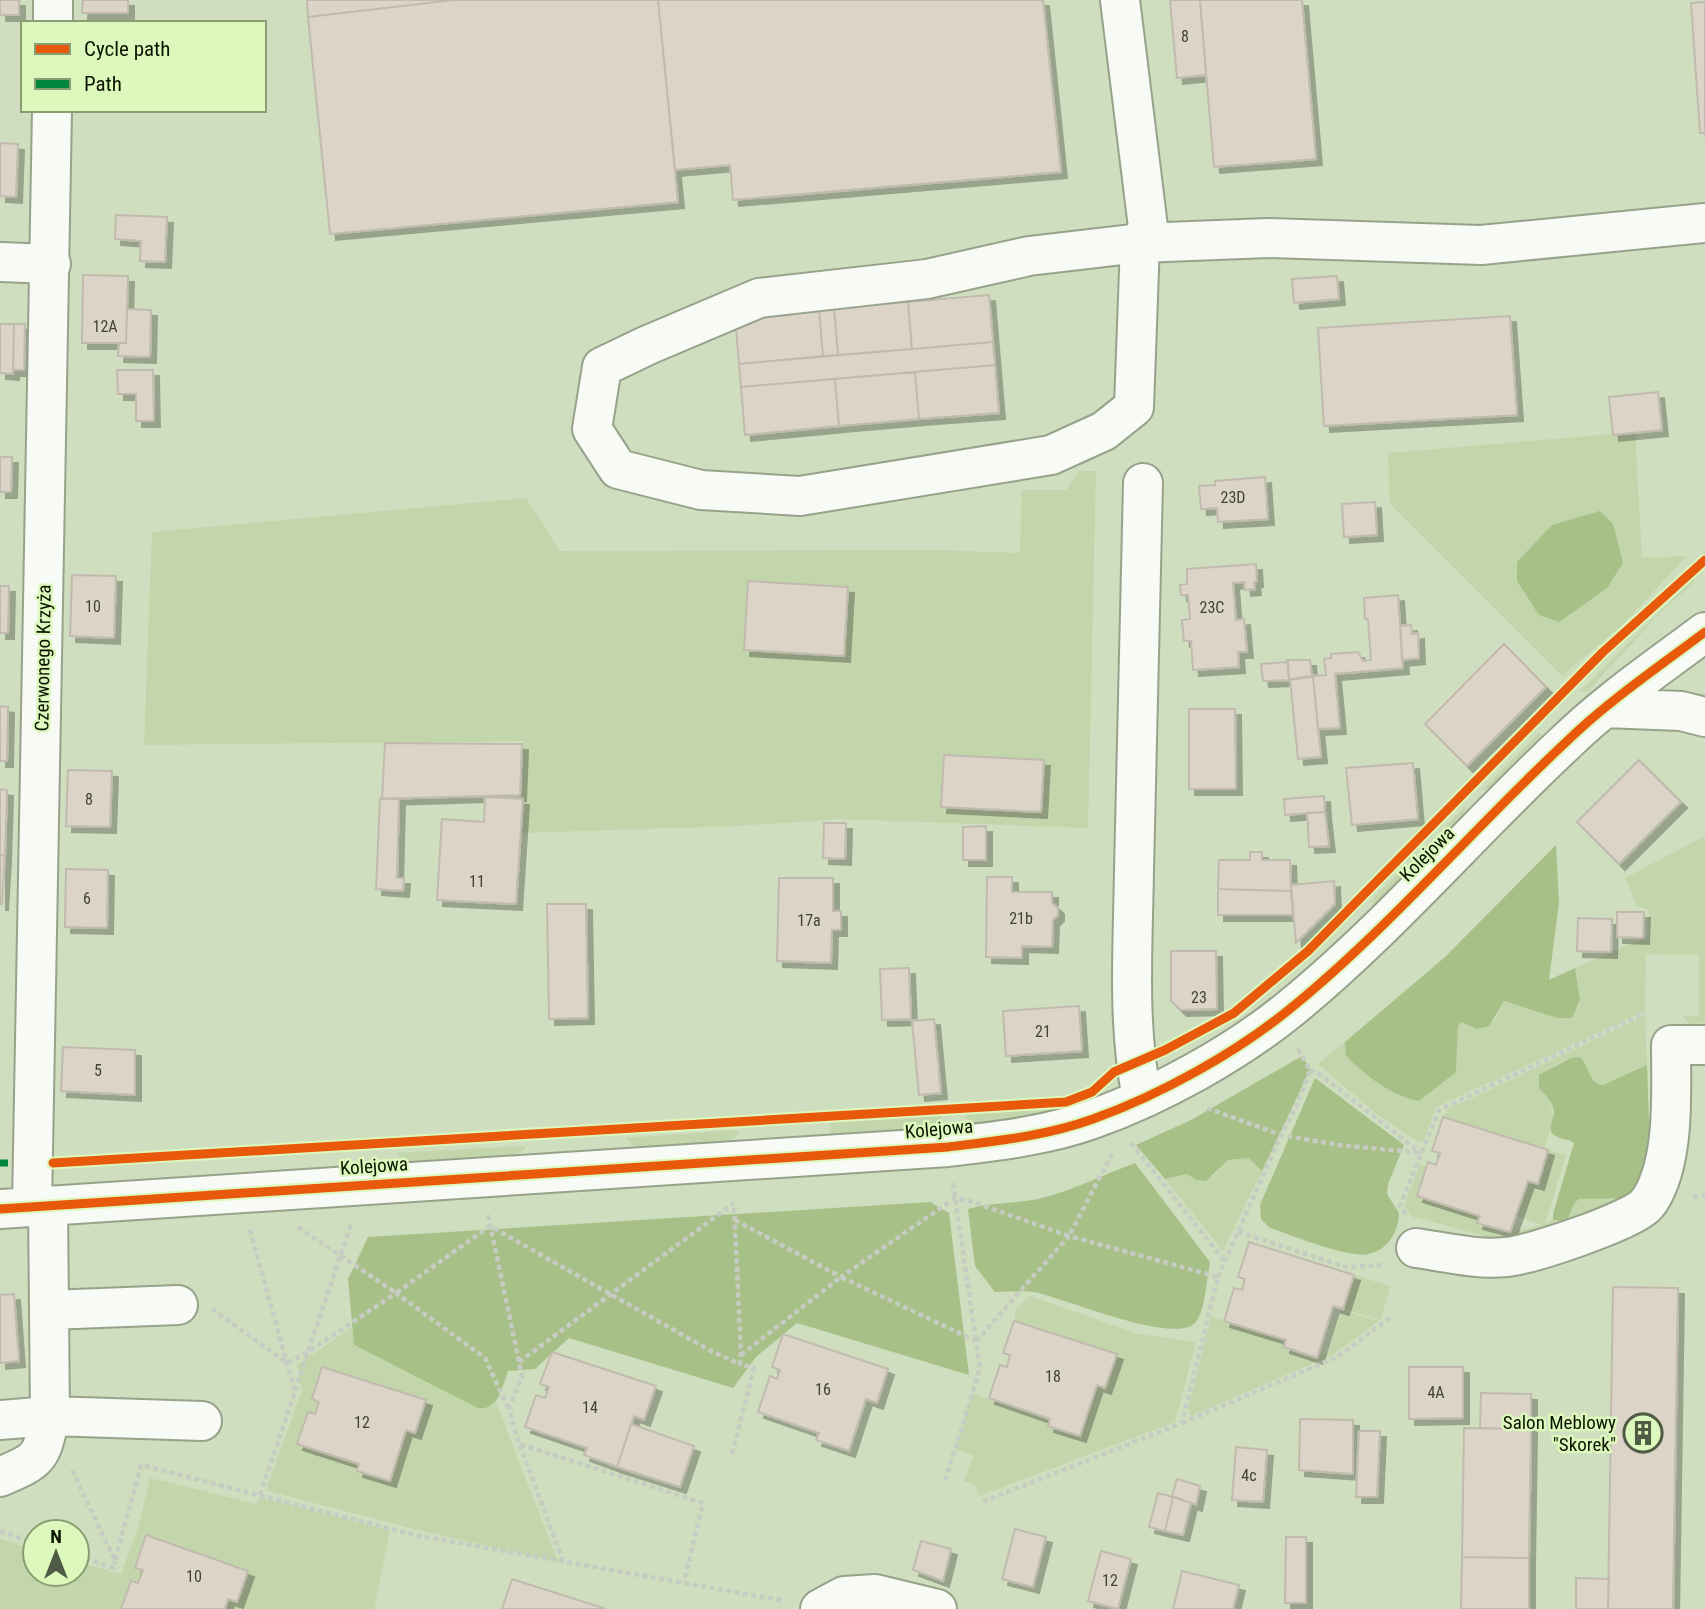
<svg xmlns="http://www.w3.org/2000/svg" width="1705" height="1609" viewBox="0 0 1705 1609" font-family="'Roboto Condensed',sans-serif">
<defs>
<filter id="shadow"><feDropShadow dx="6" dy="6" stdDeviation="0" flood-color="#0004"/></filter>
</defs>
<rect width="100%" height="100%" fill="#cfdebe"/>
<path fill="#c2d5ab" d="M1635,432l7,126 45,-2 -62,66 -63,54 -172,-172 -2,-51z
M1079,471h17l-8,357 -249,-9 -104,7 -214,7 2,-92 -379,4 8,-213 374,-34 34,53 378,-1 82,3 2,-63h44z
M1695,577l-1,5 -34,31 -72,78 -9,1z
M1539,733l5,4 -52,51 -10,2z
M1465,807l-1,11 -88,86 -6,-2z
M1705,836v187l-15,1 -8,-8h17v-61l-53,-1 -1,57 -209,96 -12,33 -6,2 -43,-29 -57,-49 27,-22 1,14 110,16 2,-46 3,-4 32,1 11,-22 53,17 23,-19 -5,-31 72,-31 2,-27 -12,-4 -12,-28z
M1645,1016l2,49 -44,20 -10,-3 -8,-20 -5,-5c-23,3 -31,11 -41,31 21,23 14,34 5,61l-101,-32 4,-7z
M1066,1106l-51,13 -40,6 -8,-6 -2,-6z
M942,1115l-2,6 -11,9 -98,6 -1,-13z
M738,1130l-1,6 -10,7 -91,5 -11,-10z
M526,1146l-2,4 -13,7 -102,6 -6,-2 -7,-8z
M1548,1150l18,5 -21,69 8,-4 6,2 10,-5 7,-16 7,-3h55l-128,45 -95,-26 -1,2 -10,-13 16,-41 7,1 53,50 -2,7 32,9 33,-7 -27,-9 12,-35z
M1249,1158l13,13 -39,80 -58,-72 22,-5 9,6 18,-5 14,-15z
M1354,1275l36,11 -9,34 -38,-11z
M1030,1296l108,38 58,8 -21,80 -196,74 -4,-12 -11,-3 10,-26 -19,-5 17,-56 78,25 -2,7 32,10 17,-51 8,2 11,-33 -102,-33 2,-12z
M1341,1310l38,11 -47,34 -141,61 -3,-7 23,-92 75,23 -2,7 33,11 11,-6z
M352,1327l2,18 124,63 14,-1 4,-5 62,160 -144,-33 -146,-38 -1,-5 35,-95 -5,-26z
M150,1478l106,26 5,-6 129,32 -16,79h-374v-70l35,10v25h42v-12l44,12 18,-49z"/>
<path fill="#a7c088" d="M1600,511l13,13 10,39 -16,25 -48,34 -20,-7 -22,-34v-19l35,-37z
M1556,845l3,57 -10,78 26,-12 5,31 -8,19h-15l-53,-17 -15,25 -12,3 -16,-7 -3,4 -2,46 -37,29c-28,-5 -54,-26 -73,-45l-1,-14 100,-85z
M1302,1056l8,14 -48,101 -13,-13 -21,2 -22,21 -10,-1 -9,-6 -22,5 -29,-34 55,-25z
M1580,1057c10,9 8,27 23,28l44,-20 4,112 -13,21 -59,1c-8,5 -7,16 -14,23l-12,-2v-6l21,-71c-5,-4 -16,-4 -21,-9 -6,-6 1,-15 1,-22 -1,-10 -9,-17 -15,-24v-13l32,-17z
M1315,1078l89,67 -16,39 -1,10 12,19c0,18 -11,37 -30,41 -19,5 -78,-19 -99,-26l-9,-9 -1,-14z
M1135,1163l75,99c-3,15 -5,53 -16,62 -23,19 -126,-24 -156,-31 -13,-3 -29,-1 -43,-1l-20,-26 -7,-57c23,-7 46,-5 70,-10 33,-8 65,-24 97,-36z
M930,1202l19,11 20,162 -172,-52 -41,34 -23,31 -164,-50 -34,31 -27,2c-6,16 -9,40 -30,37l-124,-63 -6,-66 20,-42z"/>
<path fill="#dbd4c7" stroke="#c1bbaf" stroke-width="2" filter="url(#shadow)" d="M0,0h19v15h-19z
M83,0h45v13h-46z
M307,0h147l-146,17z
M454,0h204l20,202 -348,32 -22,-217z
M658,0h385l18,172 -328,28 -3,-35 -55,5z
M1170,0h30l6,75 -29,3z
M1200,0h102l14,159 -102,8z
M1705,2v131h-5l-9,-130z
M0,143l18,1 -2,53 -16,-1z
M116,215l51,2 -2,45 -25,-1 1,-20 -26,-2z
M83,275l45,1 -2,67h-44z
M1337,276l2,23 -45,4 -2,-24z
M989,295l4,47 -81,7 -4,-47z
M908,302l4,47 -74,6 -4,-47z
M834,308l4,47 -15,1 -4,-46z
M127,309l24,1 -1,47 -32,-1 1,-13h7z
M819,310l4,46 -84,8 -4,-47z
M1510,316l7,99 -193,11 -6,-98z
M0,324h14l-1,50 -13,-1z
M14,324h11l-1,46h-11z
M993,342l2,23 -254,22 -2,-23z
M995,365l4,48 -80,6 -4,-47z
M117,370h36l1,51h-18v-27h-18z
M915,372l4,47 -80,7 -4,-47z
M835,379l4,47 -94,9 -4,-48z
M1658,392l4,38 -49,5 -4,-38z
M0,457h12l-1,35h-11z
M1265,477l3,42 -50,3 -1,-14 -16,1 -2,-23 16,-1v-4z
M1375,502l2,33 -33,2 -2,-33z
M1256,564l1,17 -3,1 1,7 -10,1 -1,-8 -11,1 3,37 8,-1 3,33h-9l1,15 -46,3 -2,-29h-7l-2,-21 8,-1 -2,-24h-7l-1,-10 7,-1v-15z
M72,575l44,1 -2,62 -44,-2z
M748,581l100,6 -4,69 -100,-6z
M0,586h9l-1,47h-8z
M1398,595l5,73 -68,6 5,54 -22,1 -5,-53 13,-1 -2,-16 7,-1v-4l27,-2 5,9 8,-1 -3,-41h-3l-1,-21z
M1411,625l1,9 6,-1 1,25 -17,2 -2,-34z
M1504,644l42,43 -79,79 -42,-42z
M1287,660h23l2,17 -23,3z
M1288,662l1,18 -26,1 -2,-17z
M1313,676l8,81 -23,2 -8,-80z
M0,706l8,1 -1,54h-7z
M1189,709h46l1,80h-47z
M385,743l137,1 -2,51 -138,4z
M944,755l100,5 -3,52 -100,-5z
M1639,760l42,42 -62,62 -42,-42z
M1413,763l5,56 -66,6 -6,-57z
M68,770l44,1 -2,56 -44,-1z
M0,789l7,1 -2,66 -5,-1z
M1324,796l1,16 -40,3 -1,-16z
M485,797l38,2 -7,105 -79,-4 5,-81 42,3z
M399,798l-2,80h7l-1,13 -27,-2 4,-90z
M1325,812l4,34 -20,1 -2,-34z
M824,823h22l-1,36 -22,-1z
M986,826v34h-23v-33z
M1250,852h12v8h28l1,31 -73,-2 1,-29h31z
M0,855l5,1 -3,48h-2z
M66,869l42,1 -1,58 -42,-1z
M987,877h25v15h40v11l6,5v7l-5,5 -1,27 -30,-1v12l-36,-1z
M779,878h54v33h8v19h-9l-1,33 -54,-2z
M1334,881l1,23 -39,39 -5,-58z
M1218,889l73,2 2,24h-75z
M547,904h39l2,114 -39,1z
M1617,912h27l-1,26 -26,-1z
M1578,918l34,1 -1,33 -34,-1z
M1171,951h45l1,58 -36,1 -10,-9z
M909,968l2,51 -29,1 -2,-51z
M1079,1006l3,45 -76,5 -3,-45z
M934,1019l7,74 -22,2 -7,-74z
M63,1047l72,3v45l-74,-4z
M1443,1117l105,33 -10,34 -10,-3 -18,51 -33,-9 3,-7 -63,-20 11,-34 8,3 4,-12 -8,-2z
M1249,1242l105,33 -11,34 -10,-3 -16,52 -33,-11 2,-7 -62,-19 10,-33 8,2 3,-11 -7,-2z
M1613,1287l65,1 -5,321h-65z
M14,1294l5,67 -19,2v-68z
M1014,1321l103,33 -12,34 -8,-3 -17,51 -32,-10 2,-7 -61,-21 11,-33 7,2 3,-12 -7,-2z
M783,1334l105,35 -11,34 -11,-4 -17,52 -33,-11 3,-7 -61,-21 12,-36 7,3 3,-9 -8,-3z
M552,1352l104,34 -12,34 -10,-4 -17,51 -33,-12 3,-7 -62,-21 11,-32 9,3 4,-11 -9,-3z
M322,1367l104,33 -11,33 -9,-3 -16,51 -33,-10 2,-7 -62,-20 11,-32 7,2 4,-12 -7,-3z
M1409,1367h54v51l-54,1z
M1481,1393l50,1v35l-51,-1z
M1300,1419l53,1v54l-54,-4z
M631,1424l63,22 -14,41 -63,-20z
M1464,1428l67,1 -2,129 -67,-1z
M1359,1431h21l-3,66h-21z
M1236,1447l31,3 -4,52 -31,-2z
M1177,1479l23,7 -4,19 -24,-9z
M1158,1493l15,4 -8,34 -16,-4z
M1173,1497l18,6 -8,32 -18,-4z
M1015,1529l31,8 -13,50 -31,-8z
M146,1535l102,36 -11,31 -9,-3 -3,10h-104l10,-28 7,2 5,-13 -8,-2z
M1286,1537h20v66h-21z
M921,1541l30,8 -8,32 -30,-11z
M1101,1551l30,8 -13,50 -30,-8z
M1462,1557l67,1v51h-68z
M1182,1571l57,14 -6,24h-60z
M1576,1578l33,1 -1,30h-32z
M512,1579l94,30h-104z"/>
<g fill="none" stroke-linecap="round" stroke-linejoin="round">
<g stroke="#97a28a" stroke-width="42">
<path id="minor" d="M1120,0l28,227 -8,16 128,-5 213,7 224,-22
M53,23v-23
M1140,243l-6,164 -30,24 -53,24 -251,41 -99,-6 -83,-21 -26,-40 10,-62 46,-22 111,-47 168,-19 102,-23z
M0,262l51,2
M1605,708l76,3 24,6
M1142,1098c-15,-75 -9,-152 -8,-228 2,-129 5,-258 9,-387
M32,1206l20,-1096
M0,1209l948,-62c49,-6 98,-11 145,-28 67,-24 143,-66 198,-111 97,-79 181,-178 273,-264 43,-42 93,-76 141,-112
M1416,1248c29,4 60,12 90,9 25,-2 122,-35 139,-51 4,-4 7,-9 9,-13 21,-41 17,-103 17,-148h34
M49,1310l129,-5
M0,1420l50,-4 152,5
M0,1477c40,-17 41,-18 50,-61l-2,-211
M820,1609l24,-13 31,-2 62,15"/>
</g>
<path stroke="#c7ccc2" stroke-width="4.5" stroke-dasharray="5 3.5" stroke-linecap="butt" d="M1298,1049l12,21 -15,39 -14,26 58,10 83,8
M1310,1070l12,6 99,77
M1207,1108l74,27 -63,142
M1131,1143l94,119
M953,1183l23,158
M1693,1197l12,-2
M1406,1214l-6,-8 39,-96 206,-97
M488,1215l34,161 -13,33 10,35 184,59 -19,79
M735,1220l106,57 114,-79 18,4 96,34 45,-86
M298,1227l98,66 94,-67 221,125 29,13
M250,1230l45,162 -35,103
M1238,1232l108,35 40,-2
M212,1309l75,54 21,-11 88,-59 89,65 23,50
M976,1341l93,-105 149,41 -36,146 -200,79
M741,1355l100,-78 135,64 4,28 -35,112
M519,1362l215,-159
M295,1391l56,-167
M1182,1423l155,-66 55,-41
M520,1445l43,116
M732,1454l22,-86 -14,-4 1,-9 -7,-151
M72,1470l43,91 26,-96 274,70 370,66
M0,1531l35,12
M77,1556l37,12 1,-7"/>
<use href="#minor" stroke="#f8faf5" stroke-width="38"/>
<path stroke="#00873e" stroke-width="7" stroke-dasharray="14 7" stroke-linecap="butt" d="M0,1163h8"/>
<g stroke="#ddf8bd" stroke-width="13">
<path id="cycleway" d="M53,1163l1013,-61 26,-10 22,-20 51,-22 69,-37 74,-62 295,-299 102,-92
M0,1209l948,-62c49,-6 98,-11 145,-28 67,-24 143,-66 198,-111 97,-79 181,-178 273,-264 43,-42 93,-76 141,-112"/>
</g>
<use href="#cycleway" stroke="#e8590c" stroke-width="9"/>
</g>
<defs>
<g id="building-ring" transform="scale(2.0125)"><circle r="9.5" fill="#ddf8bd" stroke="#505b43" stroke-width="1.5"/><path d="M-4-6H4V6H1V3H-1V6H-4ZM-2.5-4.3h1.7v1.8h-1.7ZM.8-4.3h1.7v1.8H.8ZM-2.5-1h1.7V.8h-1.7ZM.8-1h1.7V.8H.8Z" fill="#505b43"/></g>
</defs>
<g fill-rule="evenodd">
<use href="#building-ring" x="1643" y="1433"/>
</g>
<g text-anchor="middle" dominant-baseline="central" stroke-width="5" stroke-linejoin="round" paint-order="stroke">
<g font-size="16" fill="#3f4432">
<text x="1185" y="36">8</text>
<text x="105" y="326">12A</text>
<text x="1233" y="497">23D</text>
<text x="93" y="606">10</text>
<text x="1212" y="607">23C</text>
<text x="89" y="799">8</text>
<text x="477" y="881">11</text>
<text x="87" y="898">6</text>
<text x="1021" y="918">21b</text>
<text x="809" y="920">17a</text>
<text x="1199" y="997">23</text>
<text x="1043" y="1031">21</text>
<text x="98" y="1070">5</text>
<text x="1053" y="1376">18</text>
<text x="823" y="1389">16</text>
<text x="1436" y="1392">4A</text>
<text x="590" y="1407">14</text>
<text x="362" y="1422">12</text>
<text x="1249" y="1475">4c</text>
<text x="194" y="1576">10</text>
<text x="1110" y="1580">12</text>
</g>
<g font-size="19" fill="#0b1401" stroke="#ddf8bd">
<text transform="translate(43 658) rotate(-89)">Czerwonego Krzyża</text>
<text transform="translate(1427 854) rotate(-45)">Kolejowa</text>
<text transform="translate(939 1129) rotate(-5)">Kolejowa</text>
<text transform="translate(374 1166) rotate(-4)">Kolejowa</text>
</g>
<g font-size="19" fill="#0b1401" stroke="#ddf8bd" text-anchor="end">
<text x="1616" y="1422">Salon Meblowy<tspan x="1616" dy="22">"Skorek"</tspan></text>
</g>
</g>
<rect x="21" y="21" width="245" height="91" fill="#ddf8bd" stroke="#899d72" stroke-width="2"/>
<rect x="35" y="44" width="35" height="10" fill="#e8590c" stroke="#899d72" stroke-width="2"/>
<text x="84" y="56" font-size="21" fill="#0b1401">Cycle path</text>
<rect x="35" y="79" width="35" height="10" fill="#00873e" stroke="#899d72" stroke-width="2"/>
<text x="84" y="91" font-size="21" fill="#0b1401">Path</text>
<g transform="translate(56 1553)"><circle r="33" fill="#ddf8bd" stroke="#899d72" stroke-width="2"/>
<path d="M0-5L12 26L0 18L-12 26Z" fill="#505b43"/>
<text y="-10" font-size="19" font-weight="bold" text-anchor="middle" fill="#0b1401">N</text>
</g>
</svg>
